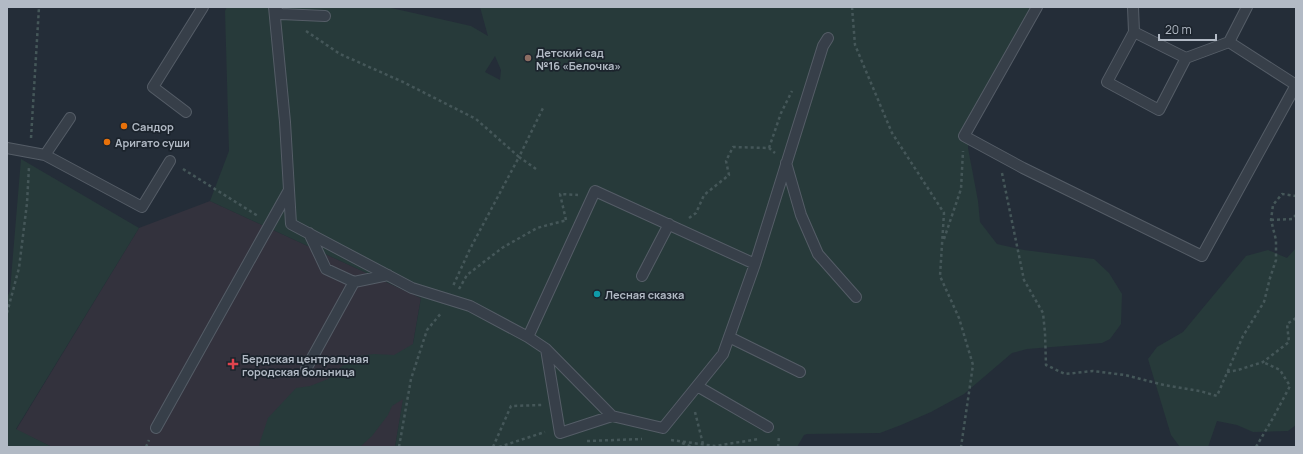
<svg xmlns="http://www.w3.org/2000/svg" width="1303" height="454" viewBox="0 0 1303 454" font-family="Manrope,sans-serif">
<rect width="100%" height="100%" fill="#242d38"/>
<path fill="#33323d" d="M210,201l211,97 -26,149h-343l-36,-17 123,-202z"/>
<path fill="#273a3a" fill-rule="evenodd" d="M227,7h160l84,19 17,10 -8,-29h550l-16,33 -44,77 -2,31 10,53 2,21 17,22 27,6 70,9 15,14 13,21 -1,30 -11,15 -8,4 -75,6 -15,4 -48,41 -33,18 -30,13 -21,8 -73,1 -3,1 -7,12h-402l8,-48 -11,7 -4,9 -16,21 -12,11h-99l-2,-2 9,-27 28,-30 14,-2 18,-7 13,-12 17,-11 16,-2 20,1 19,-11 8,-46 -211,-97 19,-50 -4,-140zM495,56l6,14 -1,10 -15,-8z
M21,159l118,69 -123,201 36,18h-45v-149l3,-7z
M1296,248v177l-8,6 -35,1 -16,-7 -20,-4 -9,26h-28l-9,-12 -23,-76 9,-12 26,-15 63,-76 22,-6 19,8z"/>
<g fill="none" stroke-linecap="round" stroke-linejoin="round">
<g stroke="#555d67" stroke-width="12">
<path id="service" d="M274,7l11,115 6,102 121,64 58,18 58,31 18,12 66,67 51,12 60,-74 32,-90 68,-218 5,-8
M1037,7l-73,129 59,32 179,88 94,-171
M1133,7l1,25 52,26
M1247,7l-18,35 67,43
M275,10l6,4 44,2
M1134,32l-27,50 52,28 27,-52 43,-16
M186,112l-33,-25 50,-80
M7,148l38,7 97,52 28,-46
M45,155l25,-37
M786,163l15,52 17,39 38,43
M309,233l17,36 28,13 34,-7
M642,276l27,-52
M528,337l67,-146 160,73
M729,337l71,35
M546,349l14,84 52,-17
M306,369l48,-87
M697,386l71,41
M156,428l133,-238"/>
</g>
<path stroke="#455759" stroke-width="2.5" stroke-dasharray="3 3" stroke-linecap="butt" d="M852,7l3,38 37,88 52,80 -4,63 19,42 14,47 -12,82
M306,31l34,23 63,28 73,37 43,38 -49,92 -17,37
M31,138l8,-131
M769,148l12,-35 11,-22
M183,169l75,47
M536,169l-17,-12 24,-49
M1002,173l22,107 19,33 2,20 1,32 19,9 28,-3 32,4 39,10 36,6 17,5 26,-60 21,-34 6,-24 6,-18v-20l-5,-20 2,-15 9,-11 14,2
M689,218l7,-5 8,-18 25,-20 -3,-14 7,-14 36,1 6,5
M566,220l-6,-26 18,1
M1271,220l21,-1 4,-4
M944,239l17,-50 2,-38
M459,289l8,-14 35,-27 35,-20 30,-8
M7,313l12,-45 8,-65 2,-36
M1227,372l11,-2 25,-8 26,-20 -2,-18 9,-6
M695,412l8,32
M671,440l44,6 44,-7
M587,441l55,-2
M682,443l10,4
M146,447l3,-7
M399,447l12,-68 16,-49 15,-18
M493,447l18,-41 31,-1
M499,447l46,-15
M778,447l1,-10
M1256,447l17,-29 17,-32 -10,-16 -17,-8"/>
<use href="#service" stroke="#373f49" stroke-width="10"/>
</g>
<circle fill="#8d6e63" stroke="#1c242d" stroke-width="1.5" cx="528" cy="58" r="4"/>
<g fill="#e8710a" stroke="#1c242d" stroke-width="1.5">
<circle cx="124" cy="126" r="4"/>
<circle cx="107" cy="142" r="4"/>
</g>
<circle fill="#0f9aa8" stroke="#1c242d" stroke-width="1.5" cx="597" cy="294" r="4"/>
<path fill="#e0444e" stroke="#1c242d" stroke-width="1.5" d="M231 358h4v4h4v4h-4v4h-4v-4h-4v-4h4z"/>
<g text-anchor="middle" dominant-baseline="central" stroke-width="3.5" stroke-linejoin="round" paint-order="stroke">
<g font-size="11" font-weight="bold" fill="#b2bac5" stroke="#1c242d" text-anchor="start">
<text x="536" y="52">Детский сад<tspan x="536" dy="13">№16 «Белочка»</tspan></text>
<text x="132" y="126">Сандор</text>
<text x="115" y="142">Аригато суши</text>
<text x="605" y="294">Лесная сказка</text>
<text x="242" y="358">Бердская центральная<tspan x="242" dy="13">городская больница</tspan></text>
</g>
</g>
<rect width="1303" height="454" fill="none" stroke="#b2bac5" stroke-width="16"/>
<path d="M1159 34v6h57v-6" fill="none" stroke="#b2bac5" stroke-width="2"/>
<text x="1165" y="34" font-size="12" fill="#b2bac5" stroke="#1c242d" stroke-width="3" paint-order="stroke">20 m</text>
</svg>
